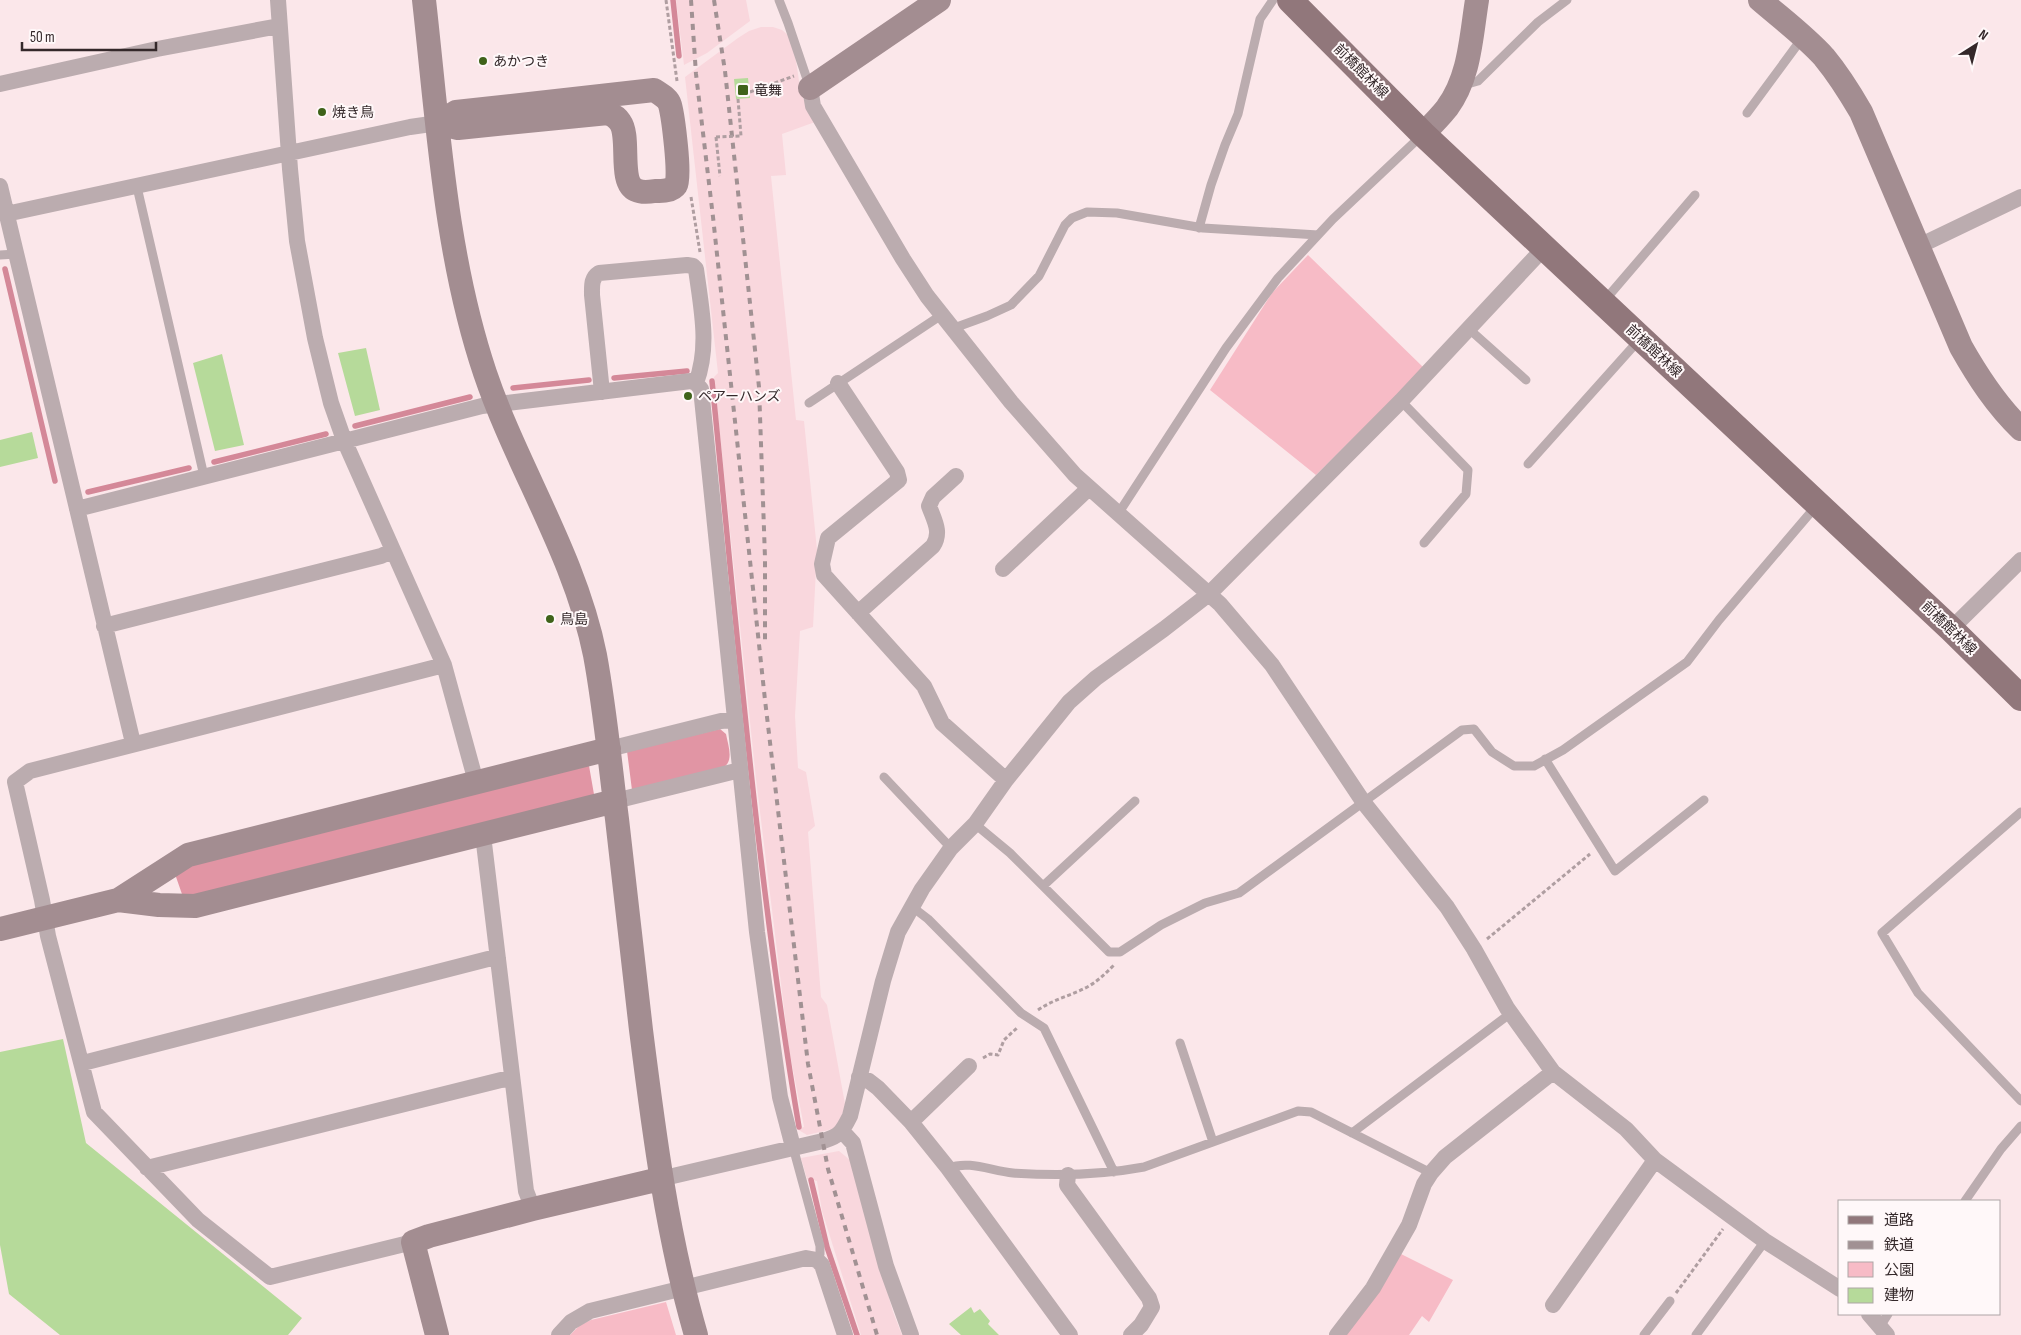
<svg xmlns="http://www.w3.org/2000/svg" width="2021" height="1335" viewBox="0 0 2021 1335" font-family="'Sofia Sans Condensed','Noto Sans JP',sans-serif">
<rect width="100%" height="100%" fill="#fbe7ea"/>
<path fill="#f9d7dd" d="M676,0h70l4,21 -43,32 -23,12z
M761,27h12l9,3 7,6 7,25 5,33 14,28 -33,12 4,41 -15,1 25,244 8,1 13,129 -4,77 -13,4 -5,85 3,52 8,4 9,54 -7,6 13,165 6,8 18,99 -3,12 -5,12 -30,7 -10,-6 7,-2 -15,-78 -33,-270 -42,-402 4,-4 -33,-296 53,-39 11,-7z
M839,1151l11,9 43,152 9,23h-41l-39,-124 -5,-30 -10,-2 -6,-21z"/>
<path fill="#f7bbc6" d="M1308,255l116,113 -108,107 -106,-85 62,-97z
M1401,1254l52,26 -24,42 -7,-6 -13,19h-67z
M666,1302l10,33h-106l10,-10 11,-5z"/>
<path fill="#e195a4" d="M720,729l6,5c2,11 8,26 -2,33l-92,23 -5,-39z
M588,760l7,40 -375,94 -37,3 -8,-23 15,-12z"/>
<g fill="none" stroke-linecap="round" stroke-linejoin="round">
<path stroke="#d48898" stroke-width="5.5" d="M673,0l6,56
M5,269l50,212
M614,378l73,-7
M712,381c25,249 45,499 87,746
M513,388l76,-8
M355,426l115,-29
M214,462l112,-28
M88,492l101,-24
M811,1180l16,67 30,88"/>
</g>
<path fill="#b6da9a" d="M748,78l2,20 -14,1 -2,-20z
M366,348l14,62 -25,6 -17,-63z
M222,354l22,91 -29,6 -22,-88z
M32,432l6,26 -38,9v-27z
M63,1039l23,104 216,175 -14,17h-228l-51,-41 -9,-49v-193z
M971,1307l3,6 6,-4 10,12 -2,3 11,11h-38l-12,-11z"/>
<g fill="none" stroke-linecap="round" stroke-linejoin="round">
<path stroke="#af9ea1" stroke-width="3" stroke-dasharray="4 2.5" stroke-linecap="butt" d="M666,0l11,81
M750,92l44,-16
M738,99l3,37
M716,137l4,39
M691,197l9,55
M1487,939l103,-85
M1038,1010c16,-11 35,-15 51,-24 10,-6 17,-13 25,-21
M983,1058l7,-4 8,1 6,-15 14,-13
M1676,1293l47,-64"/>
<path stroke="#bbacaf" stroke-width="9" d="M779,0l9,23 22,65
M1464,85l14,-4 60,-59 29,-22
M1747,113l56,-76
M137,187l67,289
M1199,228l12,-43 14,-40 13,-31 22,-95 13,-19
M0,255l16,-1
M1605,300l90,-105
M954,328l33,-12 24,-11 28,-29 26,-51 7,-7 15,-6 30,1 86,15 115,7
M1469,329l57,51
M1401,401l67,69 -2,24 -42,49
M809,403l134,-89
M1528,464l111,-124
M1118,514l108,-166 52,-70 55,-59 88,-83
M1545,759l70,112 89,-71
M884,777l67,71
M2021,812l-139,121 36,60 103,108
M975,824l35,29 99,99h11l41,-27 44,-22 34,-10 223,-163 12,-1 18,23 22,14h20l29,-16 124,-88 32,-42 98,-115
M1043,886l92,-85
M911,906l17,13 93,94 23,15 70,144
M1180,1043l33,99
M1352,1133l159,-120
M793,1147l27,99v8l-3,6
M948,1168c22,-8 43,3 65,5 43,3 88,2 131,-6l154,-56 13,1 120,61
M1965,1201l36,-52 20,-23
M1881,1325l7,-11
M1644,1335l26,-34
M1696,1335l69,-94"/>
<path stroke="#bbacaf" stroke-width="16" d="M278,0l12,169 7,72 18,97 16,65 13,37 100,225 32,117
M0,84l157,-35 122,-23
M810,88l3,18 90,153 24,37 84,106 64,73 145,129 52,61 92,138 83,104 27,42 33,59 46,64 73,57 29,31 110,81 75,48
M0,186l133,557
M6,214l404,-87 28,-4
M1917,247l104,-50
M838,383l59,89 2,8 -71,58 -6,26 2,11 100,111 18,37 64,57
M602,392l-10,-97c0,-9 -1,-17 7,-22l88,-8 6,1 3,3c5,38 14,77 0,114
M77,509l405,-103 209,-25 5,2 5,6 56,543 23,165 13,50
M1003,569l86,-81
M858,613l75,-67c9,-14 1,-26 -4,-40l4,-9 23,-21
M104,626l277,-70 11,-5
M1951,629l70,-69
M609,749l112,-28 12,-1
M615,801l125,-31
M483,835l43,356 7,18
M83,1063l405,-104 10,-1
M859,1077l10,4 9,7 33,34 37,46 122,167
M911,1122l58,-56
M842,1131l11,12 33,123 25,69
M147,1168l354,-88 11,-1
M1068,1175l-1,10 82,113 3,9 -11,18 -10,10
M660,1179l163,-38c17,-5 19,-9 27,-25l33,-135 15,-49 24,-43 29,-41 24,-24 31,-44 63,-78 27,-24 68,-49 45,-35 192,-193 143,-153
M413,1242l-143,35 -72,-57 -104,-108 -46,-176 -6,-36 -27,-118 15,-11 414,-106
M1553,1305l102,-145
M1869,1314l18,21
M559,1335l12,-13 19,-11 216,-53 11,2 5,5 23,70
M1337,1335l36,-47 36,-63 15,-41 7,-11 14,-16 108,-85"/>
<path stroke="#a38d91" stroke-width="24" d="M424,0c14,124 21,254 61,373 32,95 90,182 110,282 10,54 15,109 22,164 8,70 16,141 24,211 13,103 26,205 55,305
M1760,0c22,19 45,36 64,57 14,17 26,36 37,55l100,235c17,30 35,58 60,82
M810,88l129,-88
M654,90c6,4 14,8 16,15 3,11 11,72 6,80 -4,6 -14,6 -21,6 -6,1 -13,2 -19,-1 -18,-8 -5,-53 -16,-68 -3,-5 -7,-7 -12,-9l-150,15 -20,-5 18,-11z
M1423,134c8,-8 17,-17 24,-26 23,-31 24,-71 30,-108
M118,900l41,5 36,1 420,-105
M0,929l118,-29 70,-45 421,-106
M437,1335l-24,-93 16,-6 104,-27 127,-30"/>
<path stroke="#91777b" stroke-width="26" d="M1290,0l133,134 528,495 70,69"/>
<path stroke="#a19193" stroke-width="4" stroke-dasharray="6 6" stroke-linecap="butt" d="M691,0l5,74 17,143 52,483 43,364 20,105 49,166
M714,0l11,71 34,316 6,171v87"/>
<path stroke="#af9ea1" stroke-width="3" stroke-dasharray="4 2.5" stroke-linecap="butt" d="M716,137l25,-1"/>
</g>
<g fill="#3f6219" stroke="#fff8f9" stroke-width="2">
<circle cx="483" cy="61" r="5"/>
<rect x="737" y="84" width="12" height="12" rx="2.5"/>
<circle cx="322" cy="112" r="5"/>
<circle cx="688" cy="396" r="5"/>
<circle cx="550" cy="619" r="5"/>
</g>
<g text-anchor="middle" dominant-baseline="central" stroke-width="4" stroke-linejoin="round" paint-order="stroke">
<g font-size="14" fill="#34282a" stroke="#fff8f9" text-anchor="start">
<text x="493" y="61">あかつき</text>
<text x="754" y="90">竜舞</text>
<text x="332" y="112">焼き鳥</text>
<text x="698" y="396">ペアーハンズ</text>
<text x="560" y="619">鳥島</text>
</g>
<g font-size="14" fill="#34282a" stroke="#fff8f9">
<text transform="translate(1361 71) rotate(45)">前橋館林線</text>
<text transform="translate(1654 351) rotate(43)">前橋館林線</text>
<text transform="translate(1949 628) rotate(44)">前橋館林線</text>
</g>
</g>
<rect x="1838" y="1200" width="162" height="115" fill="#fff8f9" stroke="#aea5a6"/>
<rect x="1848" y="1216" width="25" height="8" fill="#91777b" stroke="#aea5a6"/>
<text x="1884" y="1225" font-size="15" fill="#34282a">道路</text>
<rect x="1848" y="1241" width="25" height="8" fill="#a19193" stroke="#aea5a6"/>
<text x="1884" y="1250" font-size="15" fill="#34282a">鉄道</text>
<rect x="1848" y="1262" width="25" height="15" fill="#f7bbc6" stroke="#aea5a6"/>
<text x="1884" y="1275" font-size="15" fill="#34282a">公園</text>
<rect x="1848" y="1288" width="25" height="15" fill="#b6da9a" stroke="#aea5a6"/>
<text x="1884" y="1300" font-size="15" fill="#34282a">建物</text>
<g transform="translate(1976 45) rotate(36)" stroke="#fff8f9" stroke-width="4" paint-order="stroke">
<path d="M0-4L9 19L0 12L-9 19Z" fill="#34282a"/>
<text y="-8" font-size="14" font-weight="bold" text-anchor="middle" fill="#34282a">N</text>
</g>
<path d="M22 42v8h134v-8" fill="none" stroke="#34282a" stroke-width="2.5"/>
<text x="30" y="42" font-size="15" fill="#34282a" stroke="#fff8f9" stroke-width="4" paint-order="stroke">50 m</text>
</svg>
